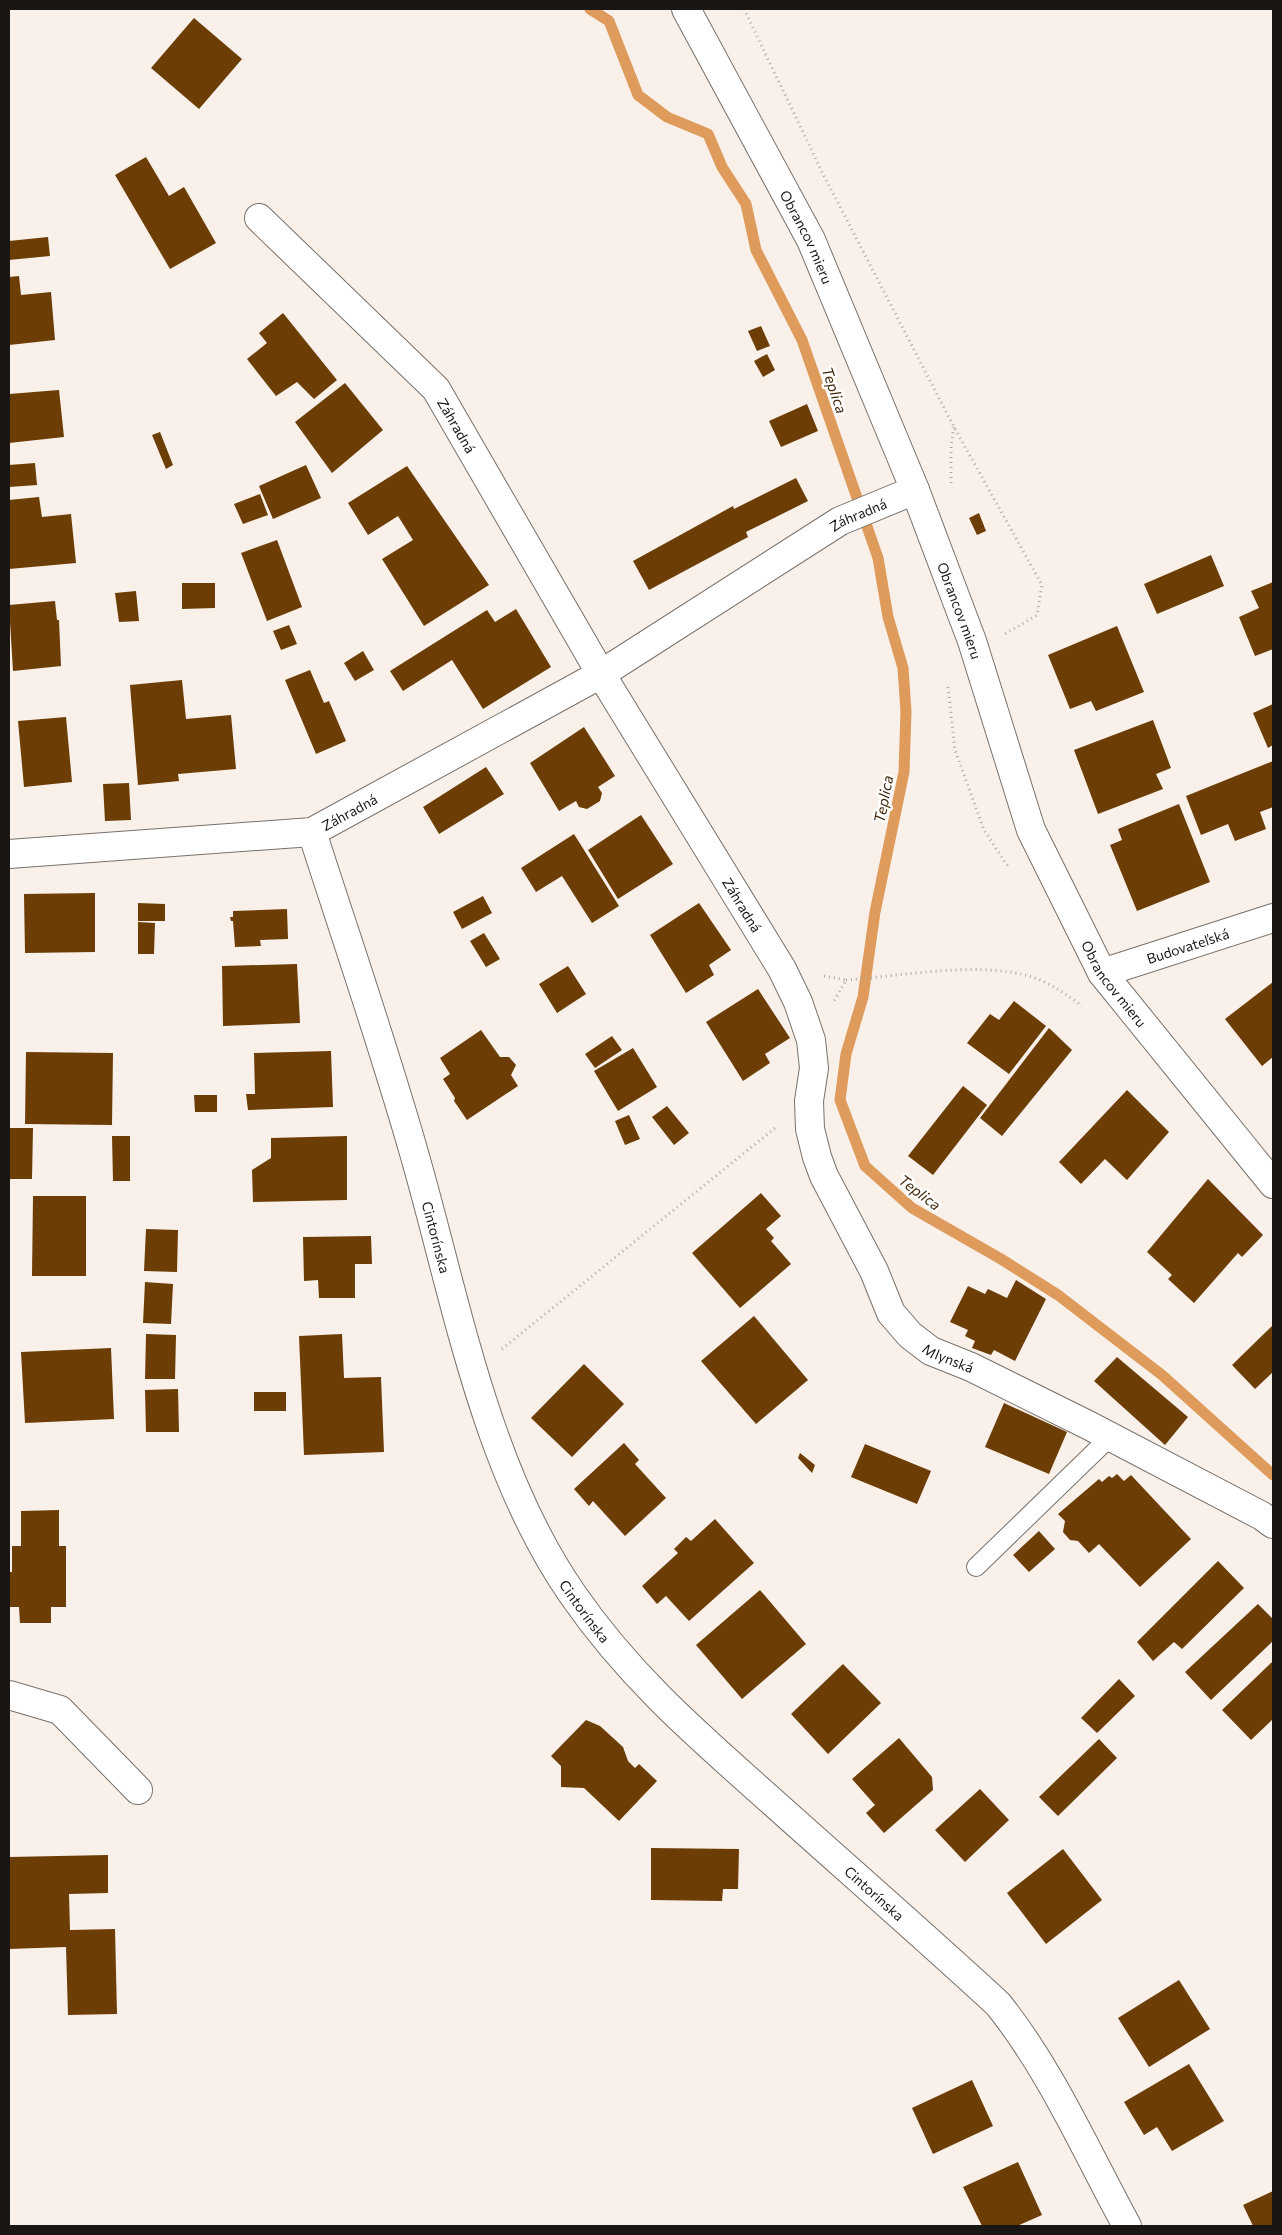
<svg xmlns="http://www.w3.org/2000/svg" width="1282" height="2235" viewBox="0 0 1282 2235" font-family="Commissioner,sans-serif">
<rect width="100%" height="100%" fill="#f9f0e9"/>
<g fill="none" stroke-linecap="round" stroke-linejoin="round">
<path stroke="#de9b5b" stroke-width="11" d="M590,9l19,12 29,74 29,22 41,17 14,33 24,37 10,46 46,90 76,218 10,59 15,51 3,44 -2,60 -29,140 -12,85 -17,57 -6,46 25,66 47,42 89,51 57,36 104,80 111,100"/>
</g>
<path fill="#6c3d04" d="M194,18l48,41 -43,50 -48,-41z
M146,157l23,39 15,-9 32,56 -46,26 -55,-94z
M48,237l2,19 -41,4v-19z
M19,276l2,19 30,-3 4,48 -46,5v-68z
M283,313l54,67 -23,19 -17,-17 -21,14 -29,-37 20,-16 -8,-10z
M761,326l9,20 -13,5 -9,-20z
M767,354l8,16 -12,7 -9,-16z
M345,383l38,47 -51,43 -37,-51z
M59,390l5,47 -55,6v-49z
M807,404l11,27 -37,16 -12,-26z
M160,432l13,33 -7,4 -14,-34z
M35,463l2,22 -28,2v-22z
M306,465l15,33 -48,21 -14,-33z
M407,466l82,119 -65,41 -42,-67 31,-19 -15,-24 -30,19 -20,-32z
M796,478l12,23 -62,31 2,5 -99,53 -16,-29 100,-55 1,3z
M260,494l8,21 -25,9 -9,-20z
M39,497l3,20 29,-3 5,49 -67,6v-69z
M979,513l7,18 -9,4 -8,-17z
M277,540l25,67 -35,14 -26,-68z
M1211,555l13,31 -67,28 -13,-30z
M1273,582v67l-18,7 -16,-39 20,-9 -8,-17z
M182,583h33v25l-33,1z
M136,591l3,30 -20,1 -4,-29z
M55,601l2,19h2l2,46 -48,5 -4,-66z
M516,609l35,58 -68,42 -31,-49 -49,31 -13,-20 97,-61 8,12z
M289,625l8,19 -16,6 -8,-19z
M1117,626l27,66 -48,19 -5,-10 -21,8 -22,-54z
M363,651l11,19 -19,11 -11,-18z
M310,670l14,33 5,-2 17,40 -30,13 -31,-74z
M182,680l4,39 45,-4 5,54 -58,5 1,7 -41,4 -8,-100z
M1273,704v41l-5,3 -15,-35z
M66,717l6,65 -48,5 -6,-66z
M1153,720l18,48 -15,6 7,15 -65,25 -24,-64z
M584,727l31,49 -17,11 4,6 -2,8 -13,8 -8,-2 -3,-6 -17,10 -29,-48z
M1273,761v46l-13,5 6,17 -31,12 -7,-17 -27,11 -15,-39z
M486,767l18,27 -65,40 -16,-27z
M129,783l2,37 -26,1 -2,-37z
M1179,804l31,78 -73,29 -27,-66 12,-5 -4,-11z
M641,815l32,49 -55,35 -30,-49z
M574,834l45,72 -27,17 -30,-47 -26,16 -15,-24z
M95,893v59l-70,1 -1,-59z
M483,896l9,17 -30,16 -9,-17z
M138,903l27,1v17h-27z
M699,903l32,47 -22,15 5,10 -28,18 -36,-58z
M287,909l1,30 -28,1 1,6 -26,1 -2,-26h-2l-1,-4h3v-6z
M138,922l17,1 -1,31h-16z
M484,933l16,26 -14,8 -16,-26z
M297,964l3,59 -77,3 -1,-60z
M568,966l18,28 -29,19 -18,-29z
M1273,982v75l-11,9 -37,-47z
M758,989l32,49 -25,16 5,9 -27,18 -37,-59z
M1014,1001l32,25 -37,48 -42,-31 23,-29 9,6z
M1049,1028l23,22 -70,86 -22,-18z
M481,1030l19,27h9l7,8 -5,10 7,11 -51,34 -13,-19 1,-3 -12,-19 7,-5 -10,-16z
M612,1036l10,14 -27,18 -10,-14z
M633,1048l24,39 -39,24 -24,-40z
M331,1051l2,56 -85,3 -2,-16h9l-1,-41z
M26,1052l87,1 -1,72 -87,-1z
M963,1086l24,19 -54,70 -25,-19z
M1127,1090l42,42 -42,48 -22,-21 -24,25 -22,-22z
M194,1095h23v17h-22z
M667,1106l22,27 -15,12 -22,-28z
M629,1115l11,24 -15,6 -10,-24z
M9,1128h24l-1,51h-23z
M112,1136h18v45h-17z
M347,1136v64l-94,2 -1,-32 19,-12v-20z
M1208,1179l55,56 -21,22 -4,-4 -44,50 -26,-24 4,-4 -25,-23z
M761,1193l20,23 -15,13 8,9 -3,3 20,23 -51,44 -48,-55z
M33,1196h53v80h-54z
M146,1229l32,1 -1,42 -33,-1z
M371,1236l1,28h-17v34h-36l-1,-18 -14,1 -1,-44z
M1016,1280l30,19 -31,62 -21,-11 -3,5 -19,-7 3,-7 -10,-5 3,-6 -18,-8 18,-36 17,8 3,-5 19,9z
M145,1282l28,2 -2,40 -28,-1z
M754,1316l54,64 -52,44 -55,-63z
M1273,1325v47l-18,17 -23,-24z
M146,1334l30,1 -1,44h-30z
M342,1334l2,44 37,-1 3,75 -80,3 -5,-119z
M111,1348l3,71 -89,4 -4,-71z
M1117,1357l71,60 -23,28 -71,-64z
M584,1364l40,40 -52,53 -41,-39z
M178,1389l1,43h-33l-1,-42z
M254,1392h32v19h-32z
M1004,1403l63,29 -18,42 -64,-27z
M624,1443l15,17 -4,4 31,34 -41,38 -32,-35 -4,5 -15,-17z
M865,1444l66,27 -14,33 -66,-27z
M800,1453l15,12 -3,8 -14,-15z
M1117,1474l7,7 7,-6 60,64 -51,48 -41,-43 -10,9 -11,-12 -8,-1 -7,-8 2,-11 -7,-7 41,-35 3,3 7,-6 3,2z
M59,1510v36h7v61h-15v16h-31l-1,-16h-10v-35h3v-26h9v-35z
M715,1519l39,44 -65,58 -23,-25 -9,8 -15,-18 36,-33 -4,-4 12,-12 5,4z
M1039,1531l16,18 -26,23 -16,-17z
M1218,1561l26,27 -62,61 -8,-7 -21,19 -16,-19z
M760,1590l46,54 -64,55 -46,-54z
M1258,1604l15,15v22l-62,59 -26,-28z
M1273,1661v58l-22,21 -29,-30z
M843,1664l38,39 -53,51 -37,-40z
M1119,1679l16,17 -38,37 -16,-15z
M586,1720l14,6 23,21 5,14 7,7 4,-4 18,17 -38,40 -35,-33 -23,-1v-21l-10,-10z
M899,1738l33,39 1,13 -49,43 -18,-20 9,-8 -23,-26z
M1099,1739l18,19 -59,58 -19,-19z
M980,1789l29,31 -44,42 -30,-32z
M651,1848l88,1 -1,40h-15l-1,12 -71,-1z
M1063,1849l39,51 -56,44 -39,-51z
M108,1855v38l-39,1 1,36 45,-1 2,85 -49,1 -2,-68 -57,2v-92z
M1179,1980l31,49 -61,38 -31,-49z
M1189,2064l35,57 -52,30 -15,-24 -13,8 -20,-33z
M972,2080l21,46 -60,28 -21,-46z
M1018,2162l24,53 -25,11h-35l-19,-39z
M1273,2191v35h-20l-10,-21z"/>
<g fill="none" stroke-linecap="round" stroke-linejoin="round">
<g stroke="#78716b" stroke-width="20">
<path id="service" d="M976,1567l135,-131"/>
</g>
<g stroke="#78716b" stroke-width="30">
<g id="minor">
<path id="s1" d="M259,218l177,171 165,285 181,295 16,33 13,38 3,28 -5,33 1,28 7,28 7,19 50,95 17,42 19,22 21,16 40,16 117,58 174,91 11,8"/>
<path id="s2" d="M312,832c35,109 73,218 104,328 41,144 70,310 157,435 56,81 122,138 194,202 77,69 155,137 231,207 53,66 88,147 129,222"/>
<path id="s3" d="M9,854l303,-22 289,-158 239,-153 75,-31"/>
<path id="s4" d="M1102,973l171,-55"/>
<path d="M9,1695l51,15 78,80"/>
</g>
</g>
<g stroke="#78716b" stroke-width="30">
<g id="tertiary">
<path id="s5" d="M686,9l125,231 104,250 57,151 59,189 71,143 171,211"/>
</g>
</g>
<path stroke="#afa8a3" stroke-width="3" stroke-dasharray="1 4" stroke-linecap="butt" d="M744,9l79,165 131,253 88,158 -5,30 -32,19
M951,483v-36l3,-20
M948,687l7,63 29,80 25,38
M824,976l22,4 -12,21
M846,980c56,-4 125,-18 179,-5 21,5 40,18 57,31
M502,1349l273,-221"/>
<use href="#service" stroke="#fff" stroke-width="18"/>
<use href="#minor" stroke="#fff" stroke-width="28"/>
<use href="#tertiary" stroke="#fff" stroke-width="28"/>
</g>
<g text-anchor="middle" dominant-baseline="central" stroke-width="5" stroke-linejoin="round" paint-order="stroke">
<g font-size="14" fill="#191614" stroke="#fff">
<text stroke="none"><textPath href="#s5" startOffset="258">Obrancov mieru</textPath></text>
<text stroke="none"><textPath href="#s1" startOffset="288">Záhradná</textPath></text>
<text stroke="none"><textPath href="#s3" startOffset="936">Záhradná</textPath></text>
<text stroke="none"><textPath href="#s5" startOffset="662">Obrancov mieru</textPath></text>
<text stroke="none"><textPath href="#s3" startOffset="346">Záhradná</textPath></text>
<text stroke="none"><textPath href="#s1" startOffset="846">Záhradná</textPath></text>
<text stroke="none"><textPath href="#s4" startOffset="90">Budovateľská</textPath></text>
<text stroke="none"><textPath href="#s5" startOffset="1068">Obrancov mieru</textPath></text>
<text stroke="none"><textPath href="#s2" startOffset="424">Cintorínska</textPath></text>
<text stroke="none"><textPath href="#s1" startOffset="1364">Mlynská</textPath></text>
<text stroke="none"><textPath href="#s2" startOffset="829">Cintorínska</textPath></text>
<text stroke="none"><textPath href="#s2" startOffset="1234">Cintorínska</textPath></text>
</g>
<g font-size="15" font-style="italic" fill="#43280b" stroke="#fff">
<text transform="translate(835 390) rotate(71)">Teplica</text>
<text transform="translate(883 799) rotate(-79)">Teplica</text>
<text transform="translate(920 1192) rotate(37)">Teplica</text>
</g>
</g>
<rect width="1282" height="2235" fill="none" stroke="#191614" stroke-width="20"/>
</svg>
